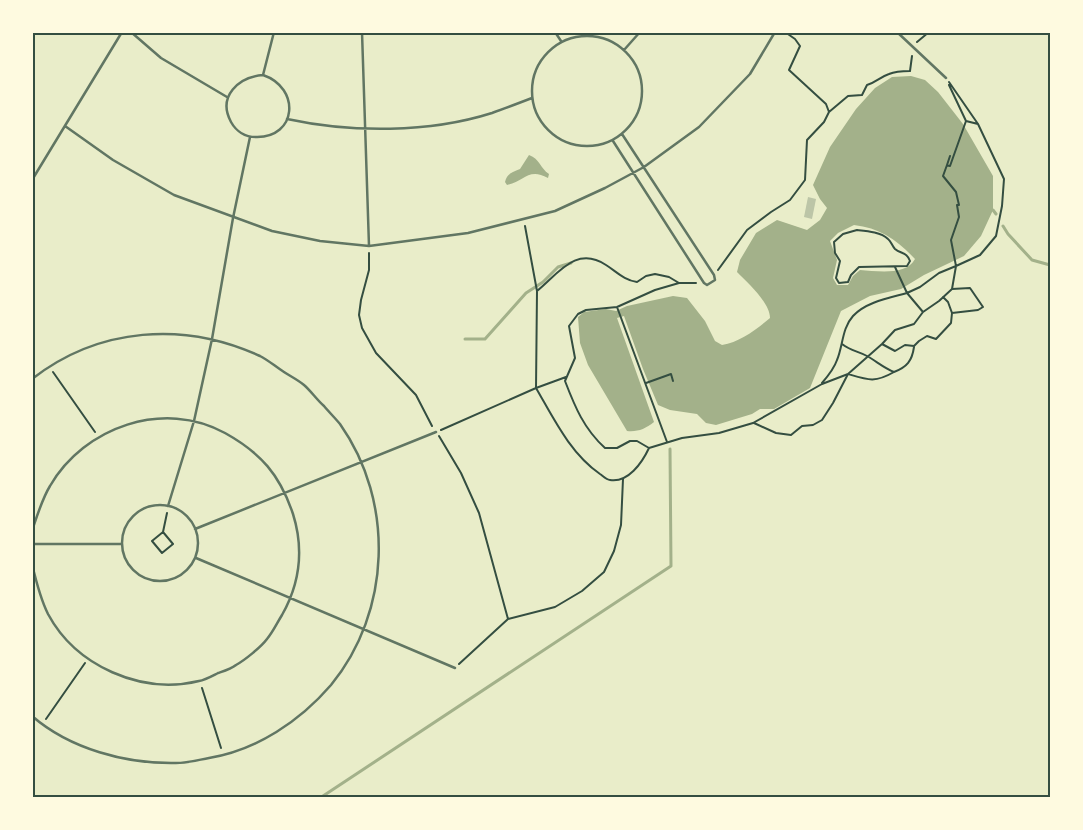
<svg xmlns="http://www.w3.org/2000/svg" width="1083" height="830" viewBox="0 0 1083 830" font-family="'Space Grotesk',sans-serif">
<rect width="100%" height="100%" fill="#e9edc9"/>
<path fill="#a3b18a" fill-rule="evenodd" d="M911,76l14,4 13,12 25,32 30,52v34l-12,26 -17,20 -40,19 -23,14 -31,7 -29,15 -31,77 -36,21h-14l-8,5 -36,11 -10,-2 -9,-9 -27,-4 -12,-5 -15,-36 -19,-53 -7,2 37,104c-9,7 -16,10 -27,9l-39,-66 -8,-22 -2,-26 6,-5 22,-3 10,2 11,-5 46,-10 14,2 18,23 10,20 7,4c18,-3 34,-15 48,-27 0,-15 -22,-35 -33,-46l3,-12 16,-27 21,-13 30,10 13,-10 7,-12 -7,-9 -7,-14 17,-38 26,-38 19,-21 17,-11zM854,225c26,3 43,15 61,34 -9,17 -38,12 -55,11l-7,6 -5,9h-11l-4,-7 4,-18 -7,-19 8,-8z
M529,155c11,4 11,13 20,19l-1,4c-20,-11 -24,4 -41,7l-2,-3c2,-8 7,-10 15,-13z"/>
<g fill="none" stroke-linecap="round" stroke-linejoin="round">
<path stroke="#a3b18a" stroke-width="3" d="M993,210l3,4
M1003,226l5,8 24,26 18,5
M465,339h20l41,-46 17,-11 15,-15 13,-4
M320,798l351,-232 -1,-117"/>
</g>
<path fill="#bcc5a7" d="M808,197l8,2 -4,20 -8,-2z"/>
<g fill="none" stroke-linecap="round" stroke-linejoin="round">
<path stroke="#344e41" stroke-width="2" d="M917,42l12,-10
M949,85l17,36 12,3
M829,112l19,-16 14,-1 5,-10c10,-3 13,-8 22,-11 7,-3 14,-3 21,-3l2,-15
M947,165l3,-9
M525,226l12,65 -1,97 30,-11
M857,230c10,1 24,2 31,9 3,2 4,7 7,10 6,5 12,3 15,12l-3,5 -48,1 -8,8 -3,7 -9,1 -3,-5 4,-17 -5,-8 -1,-11 9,-8z
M369,253v17l-8,30 -2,15 3,13 14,25 40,42 16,31
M718,270l29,-40 24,-18 19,-12 15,-20 2,-40 17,-18 5,-10 -3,-8 -37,-34 11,-24 -5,-7 -10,-7
M537,291c21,-17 39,-46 69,-26 11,7 18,15 31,17l9,-6 9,-2 14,3 10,6h17
M943,297l5,5 4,11
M617,307l50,135
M923,312l-16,-19 13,-6 19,-14 17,-7 -5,-26 8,-23 -2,-12h2l-3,-13 -13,-16 4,-11 3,1 16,-45
M882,344l13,7 10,-6 9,1 5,-5 8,-5 9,3 15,-16 1,-10 26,-3 5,-3 -13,-19 -18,1
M53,372l42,60
M894,372c13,-5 18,-11 20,-25
M646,383l25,-9 2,7
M822,383c6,-7 12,-14 15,-23 6,-14 5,-32 16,-44 13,-14 36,-18 54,-23l-12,-26
M754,423l22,10 15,2 11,-9 11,-1 9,-5 11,-17 15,-29c20,6 27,9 46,-2 -10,-4 -18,-11 -27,-16 -9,-5 -16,-5 -25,-12
M441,430l95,-42c18,31 34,65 64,86 3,2 6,6 10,6 18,3 32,-17 39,-32l33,-10 37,-5 34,-10 69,-39 26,-10 34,-30 13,-14 19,-6 9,-12 16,-11 13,-12 4,-23 24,-11 16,-19 6,-30 2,-27 -26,-55 -29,-42
M439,436l22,37 18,40 29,106
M649,448l-12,-7h-7l-13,7h-12c-21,-19 -30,-41 -40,-67l10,-23 -6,-32 9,-12 8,-4 31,-3 38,-17 24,-7
M163,532l10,12 -11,9 -10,-12 11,-9 4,-19
M459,664l49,-45 47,-12 27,-16 22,-19 10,-21 7,-26 2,-46
M202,688l19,60
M46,719l39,-56"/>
<path stroke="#617663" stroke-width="2.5" d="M131,32l30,26 66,39
M362,32l7,214
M555,32l6,9
M897,32l49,46
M532 91a55 55 0 1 1 110 0a55 55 0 1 1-110 0Z
M624,50l16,-18
M263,75c38,13 34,63 -7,62 -11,0 -20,-6 -25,-15 -14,-26 8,-45 32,-47z
M263,75l11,-43
M287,119c65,14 142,14 205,-6 14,-5 27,-10 40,-15
M65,126l48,34 61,35 98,36 48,10 49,5 99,-13 87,-22 50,-23 39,-21 55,-40 51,-53 25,-42
M613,141l91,142 3,2 8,-5 -1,-5 -92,-141
M32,180l90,-148
M32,379c67,-52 152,-58 228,-23 8,4 16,11 24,16 6,4 14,8 20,13 7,6 13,15 20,21 5,6 11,12 16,18 55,78 51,188 -9,261 -31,36 -74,65 -122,73 -11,2 -22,5 -33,5 -50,1 -106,-14 -144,-47
M122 543a38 38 0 1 1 76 0a38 38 0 1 1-76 0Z
M168,506l26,-85 18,-82 21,-121 17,-81
M195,529l241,-97
M32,531c5,-15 10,-32 18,-45 34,-59 114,-87 175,-53 36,20 55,42 68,81 11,35 7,69 -11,101 -5,8 -9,17 -15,24 -6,8 -22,21 -31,26 -5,4 -12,6 -18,8 -6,3 -13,7 -19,8 -58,14 -123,-15 -151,-67 -8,-16 -12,-33 -16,-50
M32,544h90
M196,558l259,110"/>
</g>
<rect width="1083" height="830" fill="none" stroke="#fefae0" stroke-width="68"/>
<rect x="34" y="34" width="1015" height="762" fill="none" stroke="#344e41" stroke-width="2"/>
</svg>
